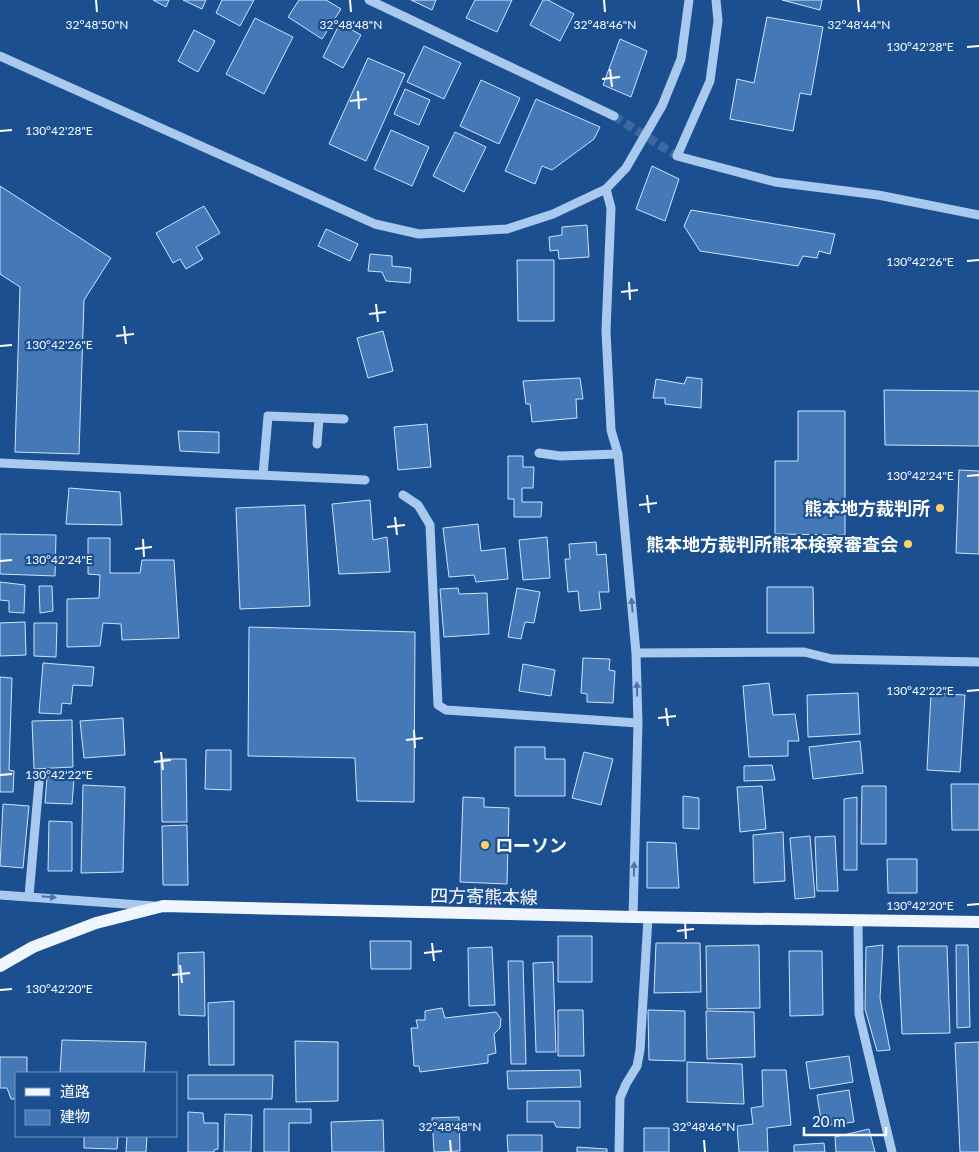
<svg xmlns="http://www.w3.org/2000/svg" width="979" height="1152" viewBox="0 0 979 1152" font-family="Lato,'Noto Sans JP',sans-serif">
<rect width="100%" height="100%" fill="#1b4f8f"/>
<path fill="#4478b7" stroke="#cfe3fa" d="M153,0h16l-3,7z
M183,0h23l-4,9z
M222,0h32l-14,26 -24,-13z
M299,0h27l15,9 -19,30 -34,-22z
M411,0h25l-4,10z
M475,0h37l-15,32 -31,-14z
M543,0h5l26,14 -14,27 -30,-16z
M782,0h40l-2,10z
M767,17l56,10 -12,68 -11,-2 -7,38 -63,-12 7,-40 17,4z
M255,18l38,19 -29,57 -38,-20z
M340,23l21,12 -18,33 -20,-11z
M194,30l21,11 -17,31 -20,-11z
M620,39l27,12 -16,46 -28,-12z
M424,46l37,17 -17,36 -37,-17z
M368,58l37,16 -39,87 -37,-17z
M481,80l39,18 -21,46 -39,-18z
M405,89l25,11 -11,25 -25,-11z
M536,99l64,28 -6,12 -42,31 -10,-4 -7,18 -30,-13z
M391,130l38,17 -17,39 -38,-17z
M455,132l31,15 -22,45 -31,-16z
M652,166l27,13 -14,42 -29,-12z
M0,186l111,72 -27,42 -5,154 -64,-2 5,-165 -20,-13z
M204,206l16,27 -24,14 7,12 -17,10 -6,-10 -7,4 -17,-30z
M691,210l144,24 -5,20 -11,-3 -2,7 -14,-2 -5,10 -98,-15 -16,-25z
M587,225l2,32 -30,2 -1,-9 -8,1 -1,-14 13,-2v-8z
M326,229l32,15 -8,17 -32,-15z
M370,254l22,2v10l19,2 -1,15 -24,-2 -4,-9 -14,-1z
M517,260h37v61h-36z
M383,331l10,40 -25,7 -11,-40z
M687,377l15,2 -1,29 -36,-4v-6h-12l3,-19 28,5z
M580,378l3,21h-7l1,19 -45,4 -2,-18h-4l-3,-23z
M884,390l95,1v55l-94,-1z
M798,411h47v124l-70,-1v-73h23z
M427,424l4,43 -33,3 -4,-43z
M178,431l41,1v21l-39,-2z
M508,456h15v11h11l-1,21h-11v14h20l-1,15h-27v-18h-6z
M959,470l20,1v83l-23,-1z
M69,488l51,4 2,33 -56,-1z
M370,500l3,40 14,-3 3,35 -51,2 -7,-70z
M305,505l5,101 -70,3 -4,-101z
M478,524l3,27 24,-3 3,31 -32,3 -2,-7 -25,2 -6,-49z
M0,534l56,1 -1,41 -55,-2z
M547,537l3,41 -27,2 -4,-40z
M88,538h22v35h30l2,-13h32l5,78 -57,2 -1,-16 -18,-1 -3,23 -33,1v-48l32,-1 1,-23 -12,-1z
M596,542l1,13 9,-1 3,38h-10l2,17 -21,2 -2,-20 -10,1 -3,-33h5l-1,-15z
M0,582l25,3 -1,28 -15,-1v-11l-9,-1z
M39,586h13l1,25 -13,2z
M767,587h46l1,46h-47z
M458,588l1,6 28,-1 2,41 -45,3 -4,-48z
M517,588l23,4 -6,31 -9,-1 -4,17 -13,-2z
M25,622l1,33 -26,1v-33z
M34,623h23l-1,34 -22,-1z
M249,627l166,5 -1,170 -57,-1 -2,-43 -107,-2z
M583,658l27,1 -1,11 6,1 -2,32 -26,-1v-8l-6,-1z
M43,663l51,4 -2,19 -19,-1 -2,19 -9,-1 -1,11 -22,-1z
M523,664l32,6 -4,26 -32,-5z
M0,677l12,1 -3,92 5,1 -1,21h-13z
M769,683l4,32 22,-1 4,27h-11v15l-39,1 -6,-71z
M858,693l2,41 -52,3 -1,-42z
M931,693l34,2 -5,77 -33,-2z
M123,718l2,37 -41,3 -4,-37z
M72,720l1,47 -39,2 -2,-48z
M860,741l3,32 -50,6 -4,-32z
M515,747h30v12h20v37h-50z
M206,750h25v40l-26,-1z
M584,752l29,7 -12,46 -29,-7z
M161,759h25l1,63h-25z
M772,765l3,15 -31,1v-15z
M47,777l27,2 -2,25 -27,-1z
M951,784h28v46h-27z
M83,785l42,2 -2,85 -42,1z
M762,786l4,43 -26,3 -3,-45z
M862,786h24v58h-25z
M683,796l16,2v31l-16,-1z
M463,797l21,1v9l25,1 -2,76 -47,-2z
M857,797v73h-13v-71z
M3,804l26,2 -6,62 -23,-2z
M49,821l23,1v49h-24z
M187,825l1,60h-25l-1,-59z
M783,832l2,49 -31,2 -1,-48z
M810,836l5,61 -20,2 -5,-61z
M835,836l3,55h-21l-2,-54z
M647,842l29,1 3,45h-32z
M887,859h30v34h-29z
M558,936h34v46h-34z
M370,941h41v28h-40z
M656,943h44l1,49 -47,1z
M759,945l1,63 -53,1 -1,-63z
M883,945l-3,53 10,52 -13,1 -12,-42 1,-62z
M956,945h12l2,82 -13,1z
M898,946h49l3,87 -48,1z
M492,947l3,58 -26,1 -1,-58z
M789,951h33l1,64 -33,1z
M204,952l1,64 -26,-1 -1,-62z
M508,961h15l3,103h-15z
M553,962l3,90h-20l-3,-89z
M234,1001v64h-25l-1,-62z
M442,1008l3,10 51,-6 5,7 -1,9 -6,6 2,19 -8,2v8l-68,9 -1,-6h-5l-3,-38h7l-2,-8h9v-9z
M558,1010h25l1,46h-26z
M648,1010l37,1v50l-36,-1z
M706,1011l48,1 1,45 -48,2z
M62,1040l84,2 -2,31h-84z
M295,1041l43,1v59l-42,1z
M979,1042v110h-19l-5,-109z
M849,1056l4,26 -43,7 -4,-27z
M0,1057h27v16h-11v26h-5l-4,-11h-7z
M687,1062l55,2 2,40 -57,-2z
M580,1070l1,17 -73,2 -1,-18z
M762,1070h24l5,55 -24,3 1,24h-29l-2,-26 16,-2 -2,-16 12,-2z
M188,1075h85l-1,24h-84z
M849,1090l5,32 -32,4 -5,-31z
M527,1101h53v27l-24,-1 -2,-5h-27z
M264,1109h47v14h-22v29h-25z
M188,1112l15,1 1,10h14v26l-4,1v2h-26z
M225,1114l27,1 -1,37h-27z
M459,1117l1,34 -26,1 -2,-34z
M383,1120l1,32h-52l-1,-30z
M644,1128h25v24h-25z
M869,1129l6,23h-39l-1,-15z
M507,1135h35v17h-34z
M84,1136h34l-1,13 -33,-1z
M127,1136h20l-1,16h-20z
M824,1143l1,9h-31v-7z
M577,1147l30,2v3h-30z"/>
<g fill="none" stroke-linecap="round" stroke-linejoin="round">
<path stroke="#3d69a0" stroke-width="9" stroke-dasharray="9 4.5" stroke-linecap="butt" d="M614,116l63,40"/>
<path stroke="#a9c9ee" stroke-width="9" d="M369,0l245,116
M716,0l2,21 -8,60 -33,75 98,26 103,13 101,20
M0,56l375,168 44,10 88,-5 46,-15 53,-25 20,-21 36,-62 19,-47 8,-59
M606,189l5,19 -5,123 5,99 7,24 18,199 2,70 -5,194
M317,444l2,-26
M539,453l21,3 58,-2
M0,463l365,17
M263,475l5,-59 76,3
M403,495l15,10 12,20 8,180 8,5 192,13
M636,653l168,-1 28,7 147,3
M0,895l154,11
M29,896l10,-114
M858,922l1,92 33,138
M619,1152l1,-54 6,-14 11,-18 3,-16 8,-132"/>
<path stroke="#f0f6ff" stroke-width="12" d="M0,966l33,-19 63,-24 67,-17 470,11 346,5"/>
</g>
<defs><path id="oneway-solid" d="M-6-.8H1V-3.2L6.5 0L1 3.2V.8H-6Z" transform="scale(1.25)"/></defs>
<g fill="#4674ac">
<use href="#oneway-solid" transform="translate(632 605) rotate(-95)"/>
<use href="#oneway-solid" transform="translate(637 689) rotate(-91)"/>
<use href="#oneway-solid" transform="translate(634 869) rotate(-89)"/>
<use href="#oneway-solid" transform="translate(49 897) rotate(5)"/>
</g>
<path fill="none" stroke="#fff" stroke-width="2" d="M96,0l1,12M350,0l1,12M604,0l1,12M858,0l1,12M967,47l12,-1M610,69l2,18M602,79l18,-2M358,91l1,18M350,101l17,-2M0,131l12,-1M967,261l12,-1M629,282l1,18M621,292l17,-2M376,304l2,18M369,314l17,-2M124,326l2,18M116,336l18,-2M0,346l12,-1M967,476l12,-1M647,495l2,18M639,505l18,-2M395,517l2,18M387,527l18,-2M143,539l1,18M135,549l17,-2M0,561l12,-1M967,691l12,-1M666,708l2,18M658,718l18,-2M414,730l1,18M406,740l17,-2M161,752l2,18M154,762l17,-2M0,775l12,-1M967,905l12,-1M685,921l1,18M677,931l17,-2M432,943l2,18M424,953l18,-2M180,965l2,18M172,975l18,-2M0,990l12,-1M450,1140l1,12M704,1140l1,12"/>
<g fill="#ffd166" stroke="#1b4f8f" stroke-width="2">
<circle cx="940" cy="508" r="5"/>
<circle cx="908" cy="544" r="5"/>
<circle cx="485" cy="845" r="5"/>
</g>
<g text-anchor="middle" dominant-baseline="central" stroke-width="4.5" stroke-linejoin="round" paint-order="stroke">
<g font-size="18" font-weight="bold" fill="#fff" stroke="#1b4f8f" text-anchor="end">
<text x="930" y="508">熊本地方裁判所</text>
<text x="898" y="544">熊本地方裁判所熊本検察審査会</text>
<text x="495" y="845" text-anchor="start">ローソン</text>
</g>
<g font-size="18" fill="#fff" stroke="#1b4f8f">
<text transform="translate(484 896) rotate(1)">四方寄熊本線</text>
</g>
</g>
<g font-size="12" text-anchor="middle" fill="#fff" stroke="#1b4f8f" stroke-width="4.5" stroke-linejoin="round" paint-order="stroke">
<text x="97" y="29">32°48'50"N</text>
<text x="351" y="29">32°48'48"N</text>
<text x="605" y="29">32°48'46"N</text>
<text x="859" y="29">32°48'44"N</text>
<text x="920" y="51">130°42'28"E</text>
<text x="59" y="135">130°42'28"E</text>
<text x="920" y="266">130°42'26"E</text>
<text x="59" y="349">130°42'26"E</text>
<text x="920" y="480">130°42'24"E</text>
<text x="59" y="564">130°42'24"E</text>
<text x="920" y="695">130°42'22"E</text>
<text x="59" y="779">130°42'22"E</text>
<text x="920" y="910">130°42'20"E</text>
<text x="59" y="993">130°42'20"E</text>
<text x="450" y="1131">32°48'48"N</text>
<text x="704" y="1131">32°48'46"N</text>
</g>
<rect x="15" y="1072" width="162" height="65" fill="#1b4f8f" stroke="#7695bc"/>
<rect x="25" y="1088" width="25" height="8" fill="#f0f6ff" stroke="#7695bc"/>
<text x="60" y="1097" font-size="15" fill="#ffffff">道路</text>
<rect x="25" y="1110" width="25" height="15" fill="#4478b7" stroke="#7695bc"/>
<text x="60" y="1122" font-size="15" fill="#ffffff">建物</text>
<path d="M804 1127v8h82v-8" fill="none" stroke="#ffffff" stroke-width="2.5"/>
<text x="812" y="1127" font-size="15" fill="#ffffff" stroke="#1b4f8f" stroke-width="4" paint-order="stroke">20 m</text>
</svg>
